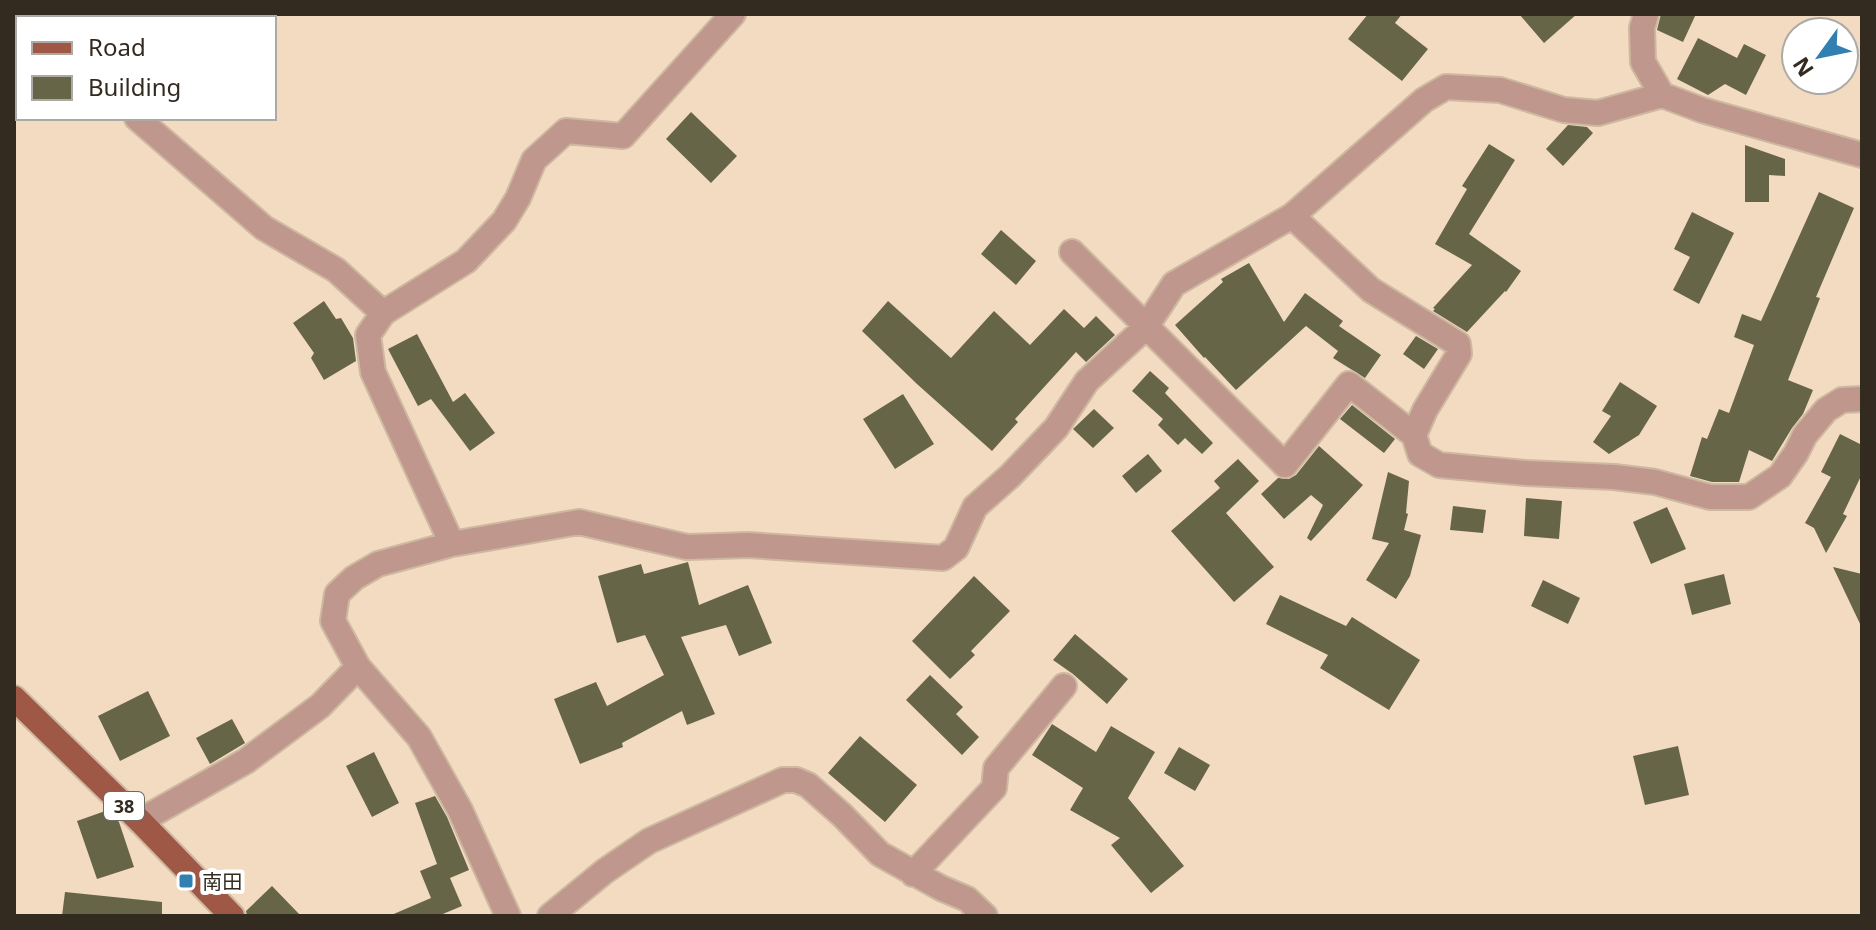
<svg xmlns="http://www.w3.org/2000/svg" width="1876" height="930" viewBox="0 0 1876 930" font-family="'Noto Sans','Noto Sans JP',sans-serif">
<rect width="100%" height="100%" fill="#f3dbc1"/>
<path fill="#676548" d="M1368,14h34l-7,9 33,26 -26,32 -54,-42z
M1519,14h58l-33,29z
M1661,14h35l-13,28 -26,-12z
M1698,38l39,20 7,-14 22,11 -20,40 -21,-11 -17,11 -31,-16z
M691,112l46,44 -26,27 -45,-44z
M1568,125l19,2 6,6 -30,33 -17,-17z
M1489,144l26,16 -46,74 52,37 -15,21 -1,-1 -38,41 -34,-21 2,-2 -2,-1 39,-43 -37,-21 32,-55 -5,-3z
M1745,145l40,14v17l-16,-1v27h-24z
M1819,192l35,16 -38,89 4,1 -32,82 25,10 -10,24 -11,14 -20,33 -23,-11 -10,32h-27l-22,-6 12,-39 5,2 12,-30 10,4 25,-68 -20,-8 8,-23 19,7z
M1692,212l42,21 -35,71 -26,-14 17,-33 -16,-8z
M1001,230l35,31 -20,24 -35,-31z
M1249,263l35,59 21,-29 38,28 -4,5 42,29 -16,23 -32,-20 5,-7 -32,-25 -70,64 -31,-33 -1,1 -29,-33 48,-43 -2,-3z
M324,301l12,18 5,-1 12,20 3,23 -32,19 -13,-22 3,-5 -21,-30z
M888,301l63,57 43,-47 36,34 34,-36 20,19 12,-12 19,19 -29,27 -10,-10 -61,67 3,3 -26,29 -75,-67 -55,-53z
M417,334l36,68 12,-9 30,40 -25,18 -39,-52 -13,7 -30,-57z
M1416,336l22,13 -14,20 -21,-15z
M1150,371l19,17 -4,5 48,50 -11,11 -17,-16 -7,7 -20,-20 5,-6 -31,-28z
M1620,382l37,24 -18,29 -30,19 -16,-12 18,-26 -9,-5z
M903,394l31,50 -39,25 -32,-50z
M1352,405l43,34 -11,14 -44,-34z
M1094,409l20,19 -21,20 -20,-19z
M1840,434l22,11v29l-19,40 4,2 -21,37 -12,-25 -9,-5 26,-46 -10,-5z
M1319,446l44,39 -52,56 -4,-3 16,-33 -12,-10 -27,24 -23,-25 17,-16 11,1 7,-4z
M1148,454l14,17 -26,22 -14,-17z
M1238,459l21,22 -33,32 48,54 -40,35 -63,-71 49,-43 -6,-7z
M1388,472l21,9 -3,32 2,1 -4,16 17,5 -11,41 -14,23 -30,-19 23,-37 -17,-4z
M1526,498l36,3 -3,38 -35,-3z
M1453,506l33,4 -3,23 -33,-3z
M1667,507l19,42 -35,15 -18,-42z
M688,562l11,43 49,-20 24,58 -33,13 -13,-31 -45,12 34,77 -28,11 -5,-14 -60,32 1,4 -43,17 -26,-65 42,-17 11,24 57,-31 -19,-40 -28,8 -19,-67 43,-12 3,10z
M1833,567l29,7v54z
M1724,574l7,30 -39,11 -8,-31z
M974,576l36,35 -39,40 4,4 -25,24 -38,-38z
M1543,580l37,18 -12,26 -37,-18z
M1280,595l66,31 6,-9 68,43 -31,50 -69,-42 8,-13 -62,-31z
M1075,634l53,45 -21,25 -34,-30 -20,-14z
M930,675l33,32 -7,7 23,23 -17,18 -56,-55z
M148,691l22,45 -50,25 -22,-45z
M232,719l13,24 -35,21 -14,-26z
M1052,724l44,28 15,-26 44,26 -27,46 56,68 -33,27 -40,-48 9,-7 -50,-28 13,-22 -51,-33z
M860,736l57,49 -32,37 -57,-49z
M1678,746l11,49 -44,10 -12,-49z
M1179,747l31,18 -15,26 -31,-18z
M374,752l25,51 -27,14 -26,-51z
M435,796l12,21 22,53 -19,8 12,28 -24,10h-49l42,-18 -11,-27 17,-7 -22,-61z
M108,810l11,12 15,45 -37,12 -20,-58z
M272,886l29,30h-54l-1,-5z
M65,892l97,10v14h-100z"/>
<g fill="none" stroke-linecap="round" stroke-linejoin="round">
<g stroke="#cdb8a1" stroke-width="28">
<path id="minor" d="M22,14l5,4
M1646,14l-4,14 1,34 19,33
M137,118l127,110 72,42 47,43
M1292,216l79,74 87,54 1,10 -34,56 -11,25 6,19 19,11 87,8 88,4 41,5 55,15h39l31,-21 16,-23 9,-18 21,-25 16,-10 20,-1
M1072,252l213,213 64,-81 65,51
M452,544l-79,-172 -5,-37 15,-22 83,-52 38,-40 14,-23 16,-38 32,-29 57,5 110,-122
M358,667l61,70 41,73 48,106
M140,821l106,-60 74,-55 38,-39 -25,-46 4,-27 17,-16 24,-14 74,-20 127,-22 108,25 61,-2 195,13 13,-10 19,-41 35,-31 46,-48 31,-47 59,-54 28,-43 118,-68 132,-116 22,-13 54,3 64,20 34,3 64,-18 40,15 160,45
M913,874l81,-86 2,-20 68,-82
M550,916l55,-45 44,-30 134,-61h13l12,5 34,30 38,39 61,34 26,11 18,17"/>
</g>
<g stroke="#cdb8a1" stroke-width="28">
<path id="major" d="M14,698l126,123 92,95"/>
</g>
<use href="#minor" stroke="#c0978c" stroke-width="24"/>
<use href="#major" stroke="#9e5845" stroke-width="24"/>
</g>
<rect fill="#3280b2" stroke="#fff" stroke-width="3" x="178" y="873" width="16" height="16" rx="4"/>
<g text-anchor="middle" dominant-baseline="central" stroke-width="8" stroke-linejoin="round" paint-order="stroke">
<rect fill="#fff" stroke="#706a63" stroke-width="2" x="104" y="792" width="40" height="28" rx="6"/>
<g font-size="18" font-weight="bold" fill="#332a20">
<text x="124" y="806">38</text>
</g>
<g font-size="20" fill="#332a20" stroke="#fff" text-anchor="start">
<text x="202" y="881">南田</text>
</g>
</g>
<rect width="1876" height="930" fill="none" stroke="#332a20" stroke-width="32"/>
<rect x="16" y="16" width="260" height="104" fill="#ffffff" stroke="#adaaa6" stroke-width="2"/>
<rect x="32" y="42" width="40" height="12" fill="#9e5845" stroke="#adaaa6" stroke-width="2"/>
<text x="88" y="56" font-size="24" fill="#332a20">Road</text>
<rect x="32" y="76" width="40" height="24" fill="#676548" stroke="#adaaa6" stroke-width="2"/>
<text x="88" y="96" font-size="24" fill="#332a20">Building</text>
<g transform="translate(1820 56) rotate(237)"><circle r="38" fill="#ffffff" stroke="#adaaa6" stroke-width="2"/>
<path d="M0-6L14 30L0 20L-14 30Z" fill="#3280b2"/>
<text y="-12" font-size="22" font-weight="bold" text-anchor="middle" fill="#332a20">N</text>
</g>
</svg>
